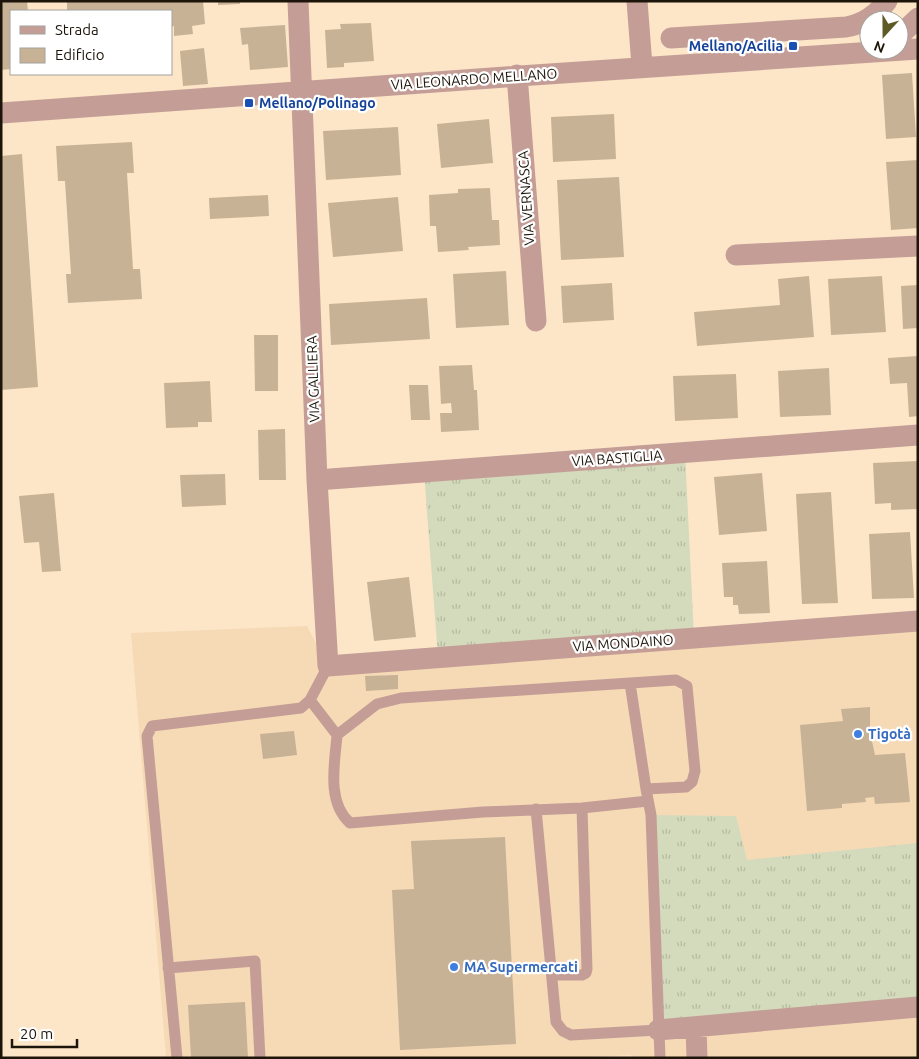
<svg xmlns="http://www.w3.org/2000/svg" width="919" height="1059" viewBox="0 0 919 1059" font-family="Ubuntu,sans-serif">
<defs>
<pattern id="grass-tufts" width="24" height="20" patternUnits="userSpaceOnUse" patternTransform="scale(1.25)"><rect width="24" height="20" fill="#d4dabc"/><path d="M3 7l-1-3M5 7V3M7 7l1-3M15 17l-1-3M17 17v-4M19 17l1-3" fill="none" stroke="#b6baa0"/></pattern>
</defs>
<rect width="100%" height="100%" fill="#fde6c8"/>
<path fill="#f6dab6" d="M918,621v437h-286l-1,-3 -57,3h-408l-35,-425 176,-7 21,40z"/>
<path fill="url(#grass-tufts)" d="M685,452l9,185 -256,20 -14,-185z
M651,815l85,1 11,44 171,-17v164l-260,23z"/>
<path fill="#c7b296" d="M1,1h26l1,10h-17v58l-10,1z
M67,1h136l2,23 -13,2 1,8 -19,2v-10l-3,1v-16h-104z
M218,1h22v3l-22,1z
M371,23l3,38 -30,2v4l-17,1 -2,-38 16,-1 -1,-5z
M285,25l3,42 -38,3 -2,-26 -6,1 -2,-17z
M204,48l4,36 -25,2 -3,-35z
M912,73l4,64 -30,2 -4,-64z
M614,114l2,45 -63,3 -2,-45z
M489,119l4,44 -52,5 -4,-44z
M398,127l3,48 -75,5 -3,-49z
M132,142l2,31h-7l6,96h7l2,30 -74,4 -2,-29h5l-6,-93h-7l-2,-35z
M22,154l16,233 -37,3v-234z
M918,160v68l-27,2 -5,-68z
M619,177l5,80 -63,3 -4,-80z
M490,188l2,32h7l1,25 -32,2 1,3 -31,2 -2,-26h-6l-1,-31 29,-2v-4z
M268,195l1,21 -59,3 -1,-21z
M398,197l5,54 -70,6 -5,-54z
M506,271l3,54 -53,3 -3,-54z
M809,276l5,61 -117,9 -3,-34 86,-7 -2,-26z
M882,276l4,56 -55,3 -3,-56z
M612,283l2,37 -51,3 -2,-37z
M918,285v43l-15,1 -2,-43z
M427,298l3,41 -99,6 -2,-41z
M254,335h24v56h-23z
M918,356v60l-9,1 -2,-34 -17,1 -2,-26z
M472,365l2,25h3l2,40 -38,2 -1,-19h12l-1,-10 -10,1 -2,-38z
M829,368l2,47 -51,2 -2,-46z
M736,374l2,44 -63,3 -2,-45z
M210,381l2,41h-14v5l-32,1 -2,-45z
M409,385h19l2,35h-19z
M285,429l1,51h-27l-1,-50z
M918,461v48l-27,1v-7l-16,1 -2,-41z
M762,473l5,58 -48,4 -5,-58z
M225,474l1,31 -44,2 -2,-32z
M831,492l7,111 -36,1 -6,-110z
M54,493l7,78 -19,1 -3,-30 -15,1 -5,-47z
M910,532l4,66 -42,1 -3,-65z
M767,561l3,52 -31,1 -1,-9h-5v-8h-9l-2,-34z
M409,577l7,60 -42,4 -7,-59z
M398,675v14l-32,2 -1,-15z
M870,707v25l5,23 30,-2 5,49 -35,2 -1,-7 -9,1 1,4 -24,2v4l-35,3 -7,-86 43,-4 -2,-12z
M294,731l3,24 -34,4 -3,-25z
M505,837l11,207 -116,6 -8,-160 22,-1 -3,-48z
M245,1002l3,56h-57l-3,-53z"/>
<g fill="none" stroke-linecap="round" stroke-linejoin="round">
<path stroke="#c49e96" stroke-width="11" d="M630,683l46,-3 11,6 8,85 -3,11 -6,5 -40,2
M310,700l27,35
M648,801l-66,7 -99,4 -133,11c-24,-21 -15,-61 -13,-88l40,-31 24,-6 229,-15 16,106 5,26 9,243
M536,809l20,213 7,9 8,4 87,-5
M168,968l87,-7 5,97
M552,975h30l4,-2 1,-4 -5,-161
M177,1058l-30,-322 5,-10 149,-18 9,-8 18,-34"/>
<path stroke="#c49e96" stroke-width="21" d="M298,1l19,479 11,186 590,-45
M637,1l5,65
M899,36l19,-18
M671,38l175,-11c18,-3 30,-12 41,-26
M517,75l19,246
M1,113c306,-21 611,-45 917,-64
M736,255l182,-9
M317,480l601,-45
M696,1027l1,31
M658,1030l260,-23"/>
</g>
<g fill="#1a4fb4" stroke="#fff" stroke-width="2">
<rect x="788" y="41" width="10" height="10" rx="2.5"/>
<rect x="244" y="98" width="10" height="10" rx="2.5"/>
</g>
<g fill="#3f7fe0" stroke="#fff" stroke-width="2">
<circle cx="858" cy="734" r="5"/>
<circle cx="454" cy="967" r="5"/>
</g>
<g text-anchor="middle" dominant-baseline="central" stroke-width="4.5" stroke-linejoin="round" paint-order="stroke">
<g font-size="14" font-weight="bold" fill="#164399" stroke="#fff" text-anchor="end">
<text x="783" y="46">Mellano/Acilia</text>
<text x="259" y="103" text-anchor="start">Mellano/Polinago</text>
</g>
<g font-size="14" fill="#1d150a" stroke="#fff">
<text transform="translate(474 79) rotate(-4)">VIA LEONARDO MELLANO</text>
<text transform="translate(526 198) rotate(-94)">VIA VERNASCA</text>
<text transform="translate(313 379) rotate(-92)">VIA GALLIERA</text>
<text transform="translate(617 458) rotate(-4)">VIA BASTIGLIA</text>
<text transform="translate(623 643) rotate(-4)">VIA MONDAINO</text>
</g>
<g font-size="14" font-weight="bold" fill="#366cbe" stroke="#fff" text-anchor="start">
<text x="868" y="734">Tigotà</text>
<text x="464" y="967">MA Supermercati</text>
</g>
</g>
<rect width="919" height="1059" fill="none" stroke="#1d150a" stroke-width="5"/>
<rect x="10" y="10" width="162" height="65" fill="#ffffff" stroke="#a5a19d"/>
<rect x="20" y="26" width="25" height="8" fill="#c49e96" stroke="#a5a19d"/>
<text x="55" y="35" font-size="15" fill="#1d150a">Strada</text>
<rect x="20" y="48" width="25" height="15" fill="#c7b296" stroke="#a5a19d"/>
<text x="55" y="60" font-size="15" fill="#1d150a">Edificio</text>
<g transform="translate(884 35) rotate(201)"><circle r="24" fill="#ffffff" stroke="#a5a19d"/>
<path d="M0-4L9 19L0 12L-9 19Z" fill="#5d5a27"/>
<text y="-8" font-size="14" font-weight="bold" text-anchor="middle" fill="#1d150a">N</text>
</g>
<path d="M12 1039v8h65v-8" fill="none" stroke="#1d150a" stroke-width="2.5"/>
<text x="20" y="1039" font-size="15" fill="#1d150a" stroke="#ffffff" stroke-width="4" paint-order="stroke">20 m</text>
</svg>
